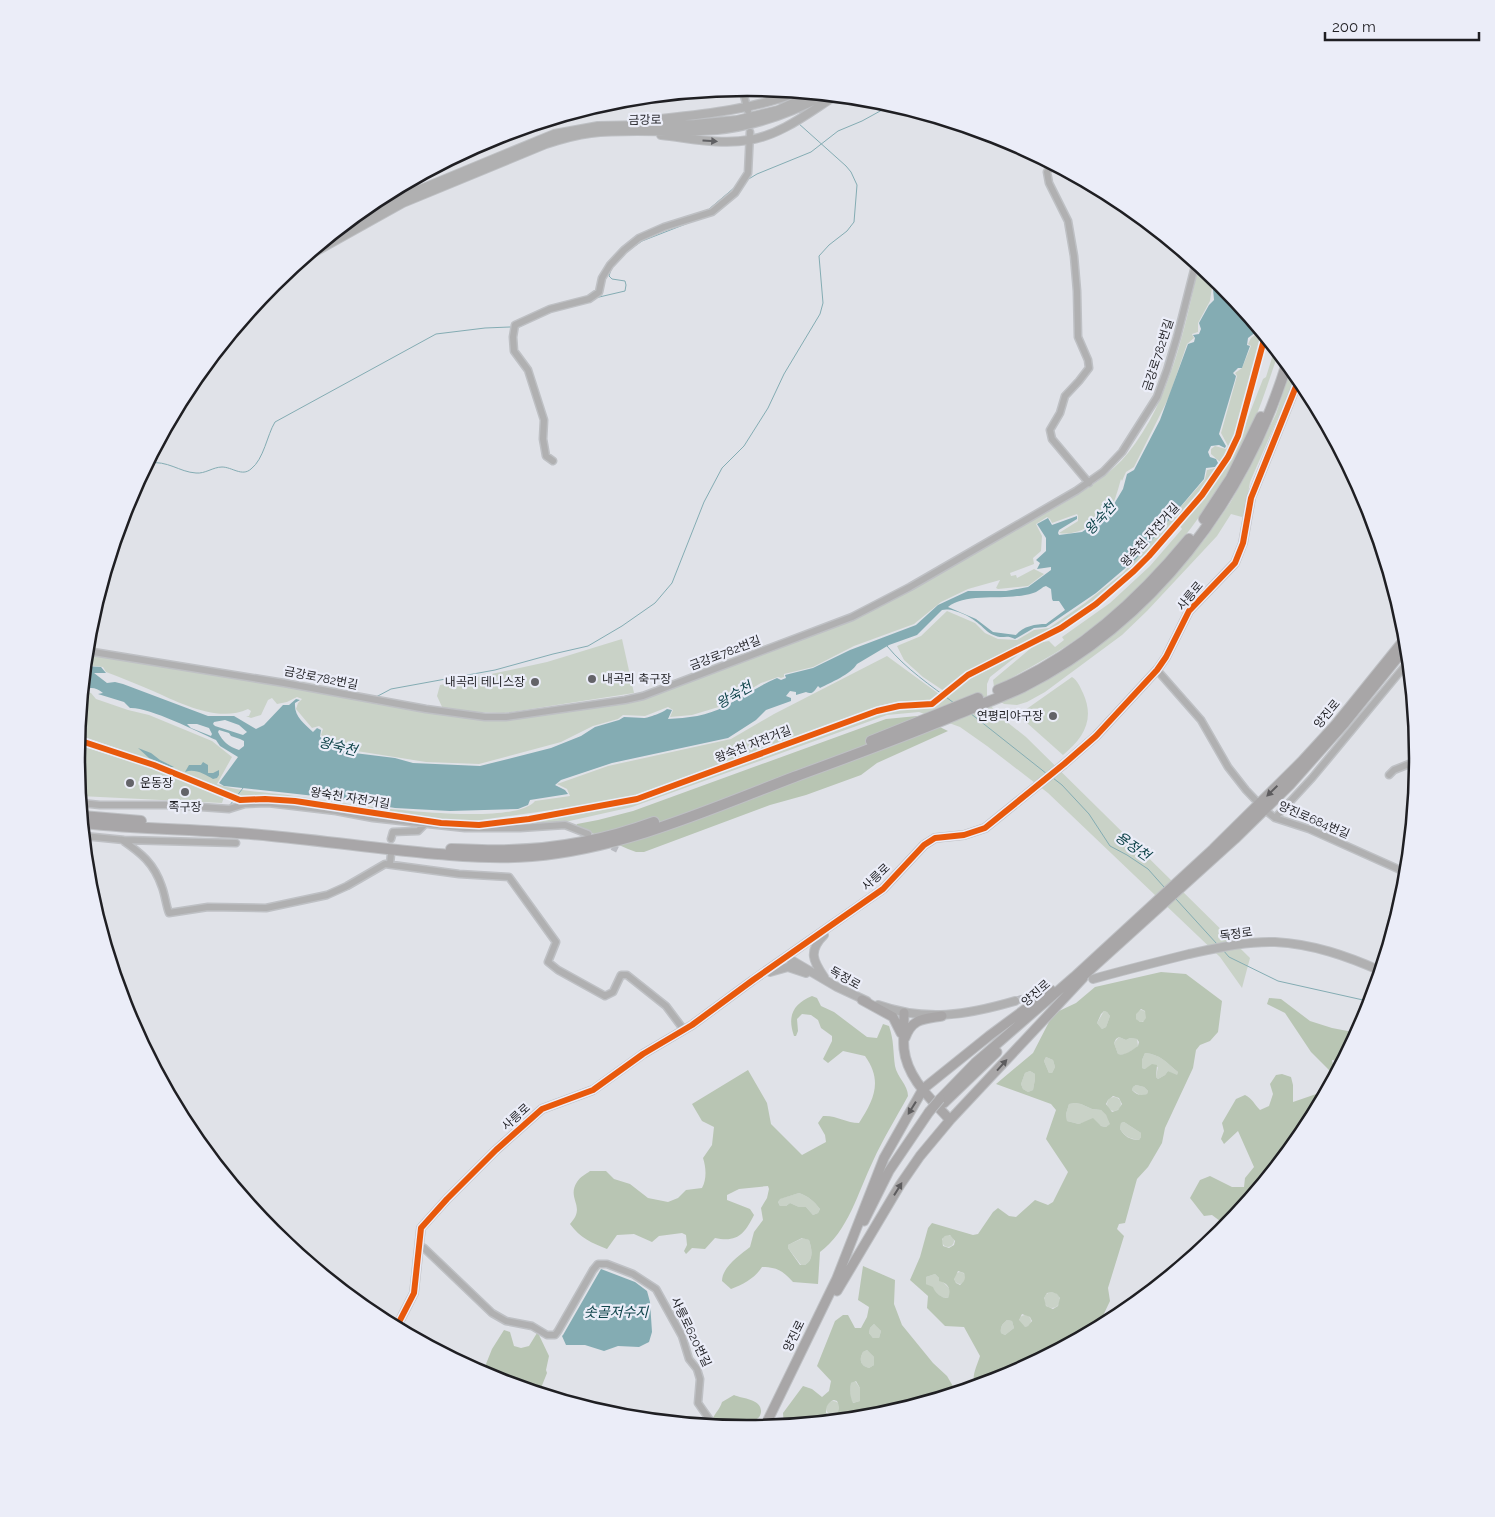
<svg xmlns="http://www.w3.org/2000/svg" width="1495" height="1517" viewBox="0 0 1495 1517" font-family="Raleway,'Noto Sans KR',sans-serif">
<rect width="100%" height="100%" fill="#e0e2e8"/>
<path fill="#c9d2c7" d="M1199,265l24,20 -7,-1 -4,3 -2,14 -12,22v9l-6,2 2,4 -7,6 -18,53 -35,70 -8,5 -4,9 -1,-2c-2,7 -4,14 -6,20 -9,19 -34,38 -56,34l19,-12v-5l-1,-2 -25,9 -2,-4 -3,-2 -11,7 6,12 -1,15 -8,7 1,6 -24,9 1,3 5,-1 1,3 17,-9 10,5 -16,12 -30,3 -2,-1 4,-8 -32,9 -27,13 -27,22 -60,22 -41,21 -29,7v3l-3,1 -3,-1 -17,6 -39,23 -30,9 -22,2 3,-7 -5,-3 -23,9 -22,-1 -5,4 -25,7 -32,16 -82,22 -53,-2 -82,-13 -23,-14 2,-6 -4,-3 -7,2 -16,-19 2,-6 4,-4 -5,-2 -10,5 -10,2 -5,-6 -4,2 -7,15 -10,3 -5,-2h3l2,-5 -3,-2c-30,14 -68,-6 -95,-18 -16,-7 -31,-13 -47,-19l-3,-5 -17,-2 1,-13 400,67 155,-20 213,-80 207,-115c24,-14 49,-30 66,-51 43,-54 56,-123 71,-188z
M1262,332l-30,112 -26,41 -21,23 -38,48 -51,44 -49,33 -87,43 -16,15 -21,-14 -19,-17 -7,-14 24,-10 26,-25 28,12 10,10 13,6 19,1 17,-10 15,-2 36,-25 38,-30 82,-94 2,-9 8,-2 5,-6 -9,-8v-5l4,-3 11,3 2,-3 -7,-13 16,-57 -2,-3 7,-5 9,-22 -3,-2 3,-6 4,-3h6z
M1275,348l3,4 -3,11c-8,23 -15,46 -25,67 -39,84 -104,164 -182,215 -20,13 -41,24 -62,36l8,16 46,-26 104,-85 41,-47 25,-36 21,-37 25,-52 15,-46 4,4 -2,11 -43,99 -5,30 -3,5 -11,-3 -14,22 -70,75 -25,24 -77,57 -18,10 -10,3 -13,-1 -6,-4 -3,-6 -2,-14 44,-37 12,-2 6,6 9,-7 -2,-3 48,-34 40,-37 32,-37 -3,-4 29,-33 20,-30 12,-24 23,-59 3,-2z
M622,639l12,54 -130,20 -31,-1 -30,-3 -6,-13 3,-11 107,-23z
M1023,651l-33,26 -3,7v18l15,16 24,19 224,221 -8,30 -22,-31 -172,-164 -61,-47 -27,-19 -41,-15 -32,3 -255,92 -67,15 -63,4 -4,-2 87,-11 51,-10 221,-82 41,-12 32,-1 8,-3 26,-23z
M887,656l52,38 -11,7h-27l-22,5 -246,90 -26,6 -140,20 -72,-7 -96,-16 -35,-3 -19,2 -12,-3 -20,-11 -21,-6 -31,-14 -82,-29 4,-44 8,2 5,6 32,11 21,5 63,26 20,16 -15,27c23,8 47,8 71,11 41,6 223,36 247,6l35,-5 -3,-7 -10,-5 51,-18 123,-27 43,-25z
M1072,677c6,4 8,10 11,16 12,26 1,45 -20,62l-45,-40z
M78,745l67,21 79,31 -2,6 -142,-7 -4,-38z
M1135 1016a6 6 0 1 1 12 0a6 6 0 1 1-12 0Z
M1104,1011l3,1 3,4 -4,11 -4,2 -5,-6z
M1119,1037l7,3 4,-2 7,1 1,7c-6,5 -13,10 -20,8l-4,-11z
M1145,1053c15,1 22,10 33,19l-1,4 -9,-5 -3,4 -7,4 -2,-2 2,-10 -13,2 -3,-1v-8z
M1046,1057l7,3 2,7 -3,6h-3l-5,-12z
M1030,1071l5,3v5l-2,11 -5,2 -5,-3 -2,-5 4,-11z
M1136,1085l8,2 4,4 -1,3 -6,2 -9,-6 1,-3z
M1107 1104a7 7 0 1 1 14 0a7 7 0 1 1-14 0Z
M1075,1103l6,1 11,5 9,1 5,5 5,9 -5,3 -21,-5 -6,2 -12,-3 -1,-7 3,-10z
M1124,1122l17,11v4l-2,3c-9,-1 -15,-4 -19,-11l1,-6z
M799,1193c9,3 15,8 21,16l-2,4 -5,2 -7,-8h-7l-9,-4 -4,3h-6l-2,-4 1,-3z
M942 1241a6 6 0 1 1 12 0a6 6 0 1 1-12 0Z
M803,1238l6,2c3,9 5,20 -4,25h-4l-13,-17v-3z
M954 1278a6 6 0 1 1 12 0a6 6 0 1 1-12 0Z
M935,1274l15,15 1,3 -3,6c-11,0 -13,-9 -22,-14v-7z
M1044 1300a8 8 0 1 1 16 0a8 8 0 1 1-16 0Z
M1019 1321a6 6 0 1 1 12 0a6 6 0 1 1-12 0Z
M1007,1320l5,1 2,7 -9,7 -4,-2c-1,-6 1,-9 6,-13z
M874,1324l7,7 -2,7h-6l-4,-5 1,-5z
M867,1350l7,7v8l-5,3c-9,-2 -10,-9 -6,-16z
M855,1381l5,7v13l-8,2c-2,-6 -2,-13 -1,-20z
M826 1408a7 7 0 1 1 14 0a7 7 0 1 1-14 0Z"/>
<path fill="#b8c5b3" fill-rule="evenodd" d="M917,716l31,15 -71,32 -16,12 -55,20 -36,10 -126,47h-8l-8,-3 -52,-23 1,-2 21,-4 35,-9 253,-92z
M1161,972l25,2 36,27 -4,31 -8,9 -10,4 -4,5 -3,18 -28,60 -3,15 -14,24 -11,12 -12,44 -6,1 -2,5 7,7 -16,52 2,13 -9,19 -14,12v2l-83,45 -28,8c-6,-9 1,-21 4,-31l-16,-29 -19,-1 -18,-18 1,-12 -18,-16 10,-23 8,-29 4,-5 41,12 5,-1 15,-22 5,-4 11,8 7,1 19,-17 13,5 5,-3 15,-30 -22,-33 10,-29 -5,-6 -55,-20 37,-31 17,-33 9,-9 17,-8 19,-16zM1141,1009l4,2 1,7 -3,4h-3l-4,-3v-5zM1104,1011l3,1 3,4 -4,11 -4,2 -5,-6 4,-9zM1119,1037l7,3 4,-2 7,1 2,3 -1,4c-6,4 -13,10 -20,8l-4,-11 2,-4zM1145,1053c15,1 22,10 33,19l-1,3 -9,-4 -3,4 -7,4 -2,-2 1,-12 -5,-1 -7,5 -3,-1v-8zM1046,1057l7,3 2,7 -3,6h-3l-5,-12zM1030,1071l5,3v5l-2,11 -5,2 -5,-3 -2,-5 4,-11zM1136,1085l8,2 4,4 -1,3c-7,2 -10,1 -15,-4l1,-3zM1113,1096l6,2 3,6 -4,6 -6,2 -6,-8 2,-4zM1075,1103l6,1 11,5 9,1 5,5 4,9 -4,3 -5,-1 -8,-8 -14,6 -12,-3 -1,-7 3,-10zM1124,1122l17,11v4l-2,3c-9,0 -15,-4 -19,-11l1,-6zM950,1235l5,6 -1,4 -5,3 -6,-2 -1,-7 3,-3zM958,1271l6,2c2,5 1,8 -4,12l-4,-2 -2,-4zM935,1274l4,4v3c9,2 13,8 9,17 -7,0 -13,-5 -15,-11l-7,-3v-7zM1052,1292l5,2 3,4 -2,8 -5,3 -7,-3 -2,-8 3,-5zM1022,1314l8,3 2,4 -4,5 -3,1 -6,-7zM1007,1320l5,1 2,7 -9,7 -4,-2c-1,-6 1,-9 6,-13z
M812,996l5,2 4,8 13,6 33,25 10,1 6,-14 6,2c5,14 4,26 6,40 2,11 13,19 13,30 -12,22 -25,43 -35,65 -15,31 -25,71 -53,91l-2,32 -25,-2c-10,-11 -16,-15 -31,-15 -7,11 -18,17 -31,22l-9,-8c0,-14 18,-26 28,-34l4,-15 9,-12 -2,-12 6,-10 2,-9 -1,-3 -29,3 -12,6v5l23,9 4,6c-9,18 -16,28 -39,23l-10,11 -13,-1 -6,6 -2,-3 3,-6 -1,-10 -4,-2 -23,3 -7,6 -18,-8 -17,1 -10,14c-15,-6 -27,-11 -37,-25 17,-18 -4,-25 7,-42 3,-5 9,-8 13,-11h16l8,8 16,5 18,14 20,4 10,-4 8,-8 16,-2c5,-9 4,-21 1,-30l9,-13 2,-18 -12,-6 -10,-17 56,-34 19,33 4,21 31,31 24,-13 -1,-7 -7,-12 5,-7c13,-1 23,7 36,7 15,-23 24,-42 6,-67l-22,-5 -15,12 -5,-4 9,-18v-5l-11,-8 -3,-8 -7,-5 -9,-1 -5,5 1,12 -2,5h-2c-7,-20 -1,-32 18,-40zM799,1193c9,3 15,8 21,16l-2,4 -5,2 -7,-8h-7l-9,-4 -4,3h-6l-2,-4 2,-3zM802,1238l7,2c3,9 5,20 -4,25h-5l-12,-17v-3z
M1269,998l12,1 29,22 22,7 26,5 -15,29 -11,-2 2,9 -2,4 -21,-21 -26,-39 -18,-9z
M1282,1074l9,3 2,8v17l35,-12 -23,42 -83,101 -2,-12 -8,-6 -8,1 -14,-18 10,-18 10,-4 22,11h12l1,-9 9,-11 -16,-36 -14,13 -3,-5 3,-8 -2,-8 14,-24 9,-4c8,4 9,9 15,15l9,-4 4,-12 -3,-10 6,-9z
M863,1266l32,14 -1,24 8,21 31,38 14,13 7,12h10l2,2 -88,27 -94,9 -1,-13 20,-27 9,3 10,8 7,-6 2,-10 -14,-15 18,-45 8,-6h5l7,13h6l6,-11 2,-10 -11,-7zM874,1324l7,7 -2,7h-6l-4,-5 1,-5zM867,1350l7,7v8l-5,3c-9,-2 -10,-9 -6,-16zM856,1381l4,7v13l-7,2c-3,-6 -3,-13 -2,-20zM834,1400l3,1c3,6 3,10 -2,14h-5l-4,-2c0,-7 2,-11 8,-13z
M504,1330l6,2 4,14 7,2 8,-2 8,-13 2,2 10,21 -3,14 1,3 -6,15 3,7 -38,-12v-6l-6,-2 -2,6 -16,-7 10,-25z
M734,1395c9,4 28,4 27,17 -1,6 -3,6 -8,9l-3,9 -32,-3 -6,-7c3,-7 8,-11 10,-18z
M594,1403c6,3 12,2 19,4l1,4h-8l-2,2 -27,-8z"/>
<path fill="#84acb3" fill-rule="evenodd" d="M1215,286l7,5 3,-4 26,32 2,9 4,-2 4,6 -1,2 -4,-2 -8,6 -1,7 3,1 -8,22h-4l-5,5 3,3 -1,4 -16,54 7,12 -1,2 -6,-3 -8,1 -3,6 2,5 6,2 2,4 -3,4 -9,1 -2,11 -68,80 -40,34 -50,34 -12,1 -19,11c-9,-5 -12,0 -19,-3 -7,-2 -11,-7 -17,-12 -7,-7 -27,-17 -37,-14l-25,25 -28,10 -32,19c-6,10 -27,19 -37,24l-2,-2c-4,5 -5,9 -12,6l-10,3v-3l-6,-1 -4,5 5,2v3l-25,9 -10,10 -28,18 -116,25 -51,17 -6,5 10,5 3,4 -38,6 -2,5 -10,4 -68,2 -55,-3 -53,-9 -118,-13 -5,-3 19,-26 -18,-11 -4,-6c-20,-9 -67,-33 -86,-32l-6,-6 -26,-8 5,-1c-7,-6 -13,-6 -20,-3l2,-24 16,1 5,6h-12l13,10 8,-1 8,2 85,32h26l22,13 8,-4 19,-20h6l7,-6 4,1 -5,3c-1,14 9,20 18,29l4,-4 4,2 -1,7 26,15 49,6 18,5 67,3 71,-18 30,-12 14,-9 24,-7 5,-3c7,0 14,1 20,1 4,0 20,-6 23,-9l5,1 -4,9c19,-1 40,-3 57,-13 18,-9 33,-20 52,-28l4,2 5,-2 -1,-3 28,-7 37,-18 66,-25 22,-20 30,-14h38l22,-4 23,-17v-3l-14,2 3,-6 -4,-3 10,-9v-13l-9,-14 11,-6 4,7 25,-9v3l-18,11 -1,3 1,2 23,-3 26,-18 15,-25 4,-15 7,-4 26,-50 28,-76 6,-2 1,-4 -2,-3 6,-1 2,-5 -2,-6 10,-18 5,-5 -1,-11zM1046,586l5,3 1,10 1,2h6l6,9 -19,14c-10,0 -23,2 -30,11l-23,-3 -17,-13 -28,-12c15,-13 49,-8 69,-11 5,0 14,-2 19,-4 4,-2 6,-5 10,-6zM225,720l14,5 8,7 -4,3 -28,-9 -2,-2 1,-2zM187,724h10l12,4 3,6 -1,2 -20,-8zM219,730l10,3 2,3 9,3 4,2v5l-5,4c-11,-4 -16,-8 -21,-18z
M138,748l13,5 9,7 14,7h-3l-22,-9z
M203,762l5,3v8h5l6,-3v5l-2,3 -4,1c-8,-5 -19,-11 -28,-7l4,-7h12z
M601,1269l34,13 12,9 3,11 2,30 -3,10 -10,5 -21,-1 -14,5 -19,-6h-19l-4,-9 1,-1z"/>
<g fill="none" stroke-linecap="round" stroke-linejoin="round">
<path stroke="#84acb3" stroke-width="1" d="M765,89l4,8
M747,180l10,-6 54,-22 27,-21 24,-10 31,-17
M708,210l26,-22
M629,250l13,-9 54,-21
M595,298l30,-7 1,-6 -1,-4 -13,-2 -3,-3 2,-7 12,-13
M519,327l18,-9
M148,463c20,-3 31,9 48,10 9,1 17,-6 26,-6 10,0 20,10 29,2 13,-10 16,-34 24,-47l161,-88 49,-6 25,-1
M887,646c19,23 43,39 67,57
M376,697l15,-8 104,-19 58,-16 35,-8 34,-20 33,-23 17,-20 32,-81 18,-34 22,-22 24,-38 16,-34 36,-60 3,-11 -4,-47 10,-11 18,-14 7,-9 3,-37 -6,-13 -5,-6 -48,-43
M970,713l77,61
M1053,778l9,7 27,29 21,32 17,9 21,14 16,18
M230,805l13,-17
M1176,899l41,45
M1223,950l6,7 49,24 94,21"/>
<path stroke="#b9bbc1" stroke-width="6" stroke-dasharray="6 3" stroke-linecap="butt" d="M604,843l14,7"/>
<path stroke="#b9bbc1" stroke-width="8" stroke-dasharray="8 4" stroke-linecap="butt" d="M1015,1001l33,-10"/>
<g stroke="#bec0c4" stroke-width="9">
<path id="minor" d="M742,88l6,23
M1053,164l-6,8 2,11 19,38 6,35 3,35 1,46 10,23 1,8 -10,13 -14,15 -5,17 -10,17 2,9 37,44
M373,202l8,8
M553,461l-7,-5 -3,-17 1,-19 -16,-50 -14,-19 -1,-14 2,-12 35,-16 39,-10 10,-7 3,-14 8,-13 14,-15 15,-12 25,-11 48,-15 23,-19 13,-20 2,-41
M87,651l197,32 142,26 59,8h21l119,-17 18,-4 209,-79 58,-30 166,-96 27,-19 19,-20 35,-55 10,-27 10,-33 19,-75
M1157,670l44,50 27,47 18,23 19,20 10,8 34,11 98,44
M1389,775l5,-5 25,-10
M81,803l19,2h73l56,4 16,-5 23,-1 68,8 37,7 92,10h55l45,-3 23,9
M1275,818l37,-40 97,-117
M84,836l40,4 112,3
M391,839l2,-7 25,-1 7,-7
M122,840c19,13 32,23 40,47 3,8 4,18 7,26l39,-6 58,1 61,-13 20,-9 38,-22 74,10 50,3 47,65 -8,20 10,8 47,26 8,-4 8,-17h6l39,31 18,24
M390,864l1,-10
M419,1246l5,2 68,65 14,8 26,5 15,9h8l3,-4 35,-61 5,-6h9l26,10 23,15 26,47 7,23 8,10 3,10 -2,24 16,23"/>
</g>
<g stroke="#bec0c4" stroke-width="10">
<path id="tertiary" d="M643,121c52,-6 106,-10 155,-29
M661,135c29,3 59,10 88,5 32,-5 59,-27 86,-44
M334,234l45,-26 25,-12 150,-62 44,-8 97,-2 42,-4 41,-10 35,-16
M306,257l97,-54 143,-59c15,-5 29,-9 45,-11 41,-5 84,1 126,-3 39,-4 74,-17 108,-35
M824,935c-16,16 -11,26 0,42
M786,957l51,30 30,14
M770,972l18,-5 18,6
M1093,979c32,-9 64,-17 96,-25 28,-6 57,-13 86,-12 38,2 72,14 106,29
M878,1005c48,17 89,10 137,-4
M396,1328l18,-35 7,-65 26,-29 49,-49 46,-41 51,-19 50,-36 49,-29 61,-45 130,-91 41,-44 11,-7 29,-3 21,-7 79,-64 32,-28 61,-66 9,-13 23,-46 46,-48 8,-20 8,-45 46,-114 4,-4"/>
</g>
<g stroke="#bec0c4" stroke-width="11">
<path id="secondary" d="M1078,981l157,-142 55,-54 55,-62 63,-78
M862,1000l31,17 8,16
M904,1013c0,12 -1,24 0,36 3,29 27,50 46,71
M905,1038c7,-20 19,-19 37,-22
M940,1099l35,-36 99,-86 139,-128 88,-87 34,-37 72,-89
M944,1103l53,-51
M864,1221l25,-50 40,-59
M837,1278l47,-120 39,-69 66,-53 62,-46
M837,1291l63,-106 20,-29 30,-36 133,-142
M764,1428l75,-154"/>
</g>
<g stroke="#bec0c4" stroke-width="12">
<path id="trunk" d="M1204,519l27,-41 30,-61
M998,690c76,-31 140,-89 191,-151
M871,741l107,-43
M82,816l59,5
M83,823c63,7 126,6 189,13 52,5 103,12 154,17 35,3 70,6 106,3 92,-8 176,-46 262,-79 54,-20 110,-40 164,-63 21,-9 44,-17 65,-27 129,-65 222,-187 264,-324
M451,849c20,0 39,2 58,1 49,-1 99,-11 145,-28"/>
</g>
<use href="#minor" stroke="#b0b0b1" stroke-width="6"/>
<use href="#tertiary" stroke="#b0b0b1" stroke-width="8"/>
<use href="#secondary" stroke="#a8a6a7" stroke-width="9"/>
<use href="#trunk" stroke="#a8a6a8" stroke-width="10"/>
<g stroke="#bec0c4" stroke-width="11" stroke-linecap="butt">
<path id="secondary-bridge" d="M929,1112l11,-13"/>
</g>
<use href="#secondary-bridge" stroke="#a8a6a7" stroke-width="9"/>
<g stroke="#ebedf8" stroke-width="9">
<path id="cycleway" d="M78,740l76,25 86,35 25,-1 30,2 146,22 38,2 50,-6 108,-20 240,-88 22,-5 33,-2 36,-29 93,-47 35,-24 38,-33 15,-15 53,-61 26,-38 10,-21 27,-100
M396,1328l18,-35 7,-65 26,-29 49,-49 46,-41 51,-19 50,-36 49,-29 61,-45 130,-91 41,-44 11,-7 29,-3 21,-7 79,-64 32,-28 61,-66 9,-13 23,-46 46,-48 8,-20 8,-45 46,-114 4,-4"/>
</g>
<use href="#cycleway" stroke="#e8590c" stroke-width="6"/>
</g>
<defs><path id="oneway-solid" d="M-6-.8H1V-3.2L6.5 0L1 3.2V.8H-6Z" transform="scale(1.25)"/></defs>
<use fill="#606063" href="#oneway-solid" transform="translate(710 141) rotate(4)"/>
<g fill="#5d5c5e">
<use href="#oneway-solid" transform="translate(1272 791) rotate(136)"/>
<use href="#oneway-solid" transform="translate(1002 1065) rotate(-48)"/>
<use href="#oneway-solid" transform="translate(912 1108) rotate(122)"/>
<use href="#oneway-solid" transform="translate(898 1189) rotate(-58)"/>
</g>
<g fill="#636368" stroke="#ebedf8" stroke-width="2">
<circle cx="592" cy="679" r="5"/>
<circle cx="535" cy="682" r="5"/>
<circle cx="1053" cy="716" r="5"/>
<circle cx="130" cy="783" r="5"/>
<circle cx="185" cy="792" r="5"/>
</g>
<g text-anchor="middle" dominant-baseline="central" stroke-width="4.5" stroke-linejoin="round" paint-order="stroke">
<g font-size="12" fill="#1f1f23" stroke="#ebedf8">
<text transform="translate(645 120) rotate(-1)">금강로</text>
<text transform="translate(1158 355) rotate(-72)">금강로782번길</text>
<text transform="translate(1150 535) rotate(-48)">왕숙천 자전거길</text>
<text transform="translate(1190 596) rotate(-50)">사릉로</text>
<text transform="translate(725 653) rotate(-21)">금강로782번길</text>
<text transform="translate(321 678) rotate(11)">금강로782번길</text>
<text transform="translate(1327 714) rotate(-50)">양진로</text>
<text transform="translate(753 744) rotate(-21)">왕숙천 자전거길</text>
<text transform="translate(350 798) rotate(9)">왕숙천 자전거길</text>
<text transform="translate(1314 820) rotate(23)">양진로684번길</text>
<text transform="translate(876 877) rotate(-43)">사릉로</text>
<text transform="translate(1236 934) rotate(-8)">독정로</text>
<text transform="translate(845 978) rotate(29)">독정로</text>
<text transform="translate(1036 993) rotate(-41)">양진로</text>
<text transform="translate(516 1117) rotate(-42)">사릉로</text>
<text transform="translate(691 1332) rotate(64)">사릉로620번길</text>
<text transform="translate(794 1336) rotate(-64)">양진로</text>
</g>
<g font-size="12" fill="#1f1f23" stroke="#ebedf8" text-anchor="start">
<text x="602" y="679">내곡리 축구장</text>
<text x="525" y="682" text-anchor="end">내곡리 테니스장</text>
<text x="1043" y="716" text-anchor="end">연평리야구장</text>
<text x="140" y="783">운동장</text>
<text x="185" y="807" text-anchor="middle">족구장</text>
</g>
<g font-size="14" font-style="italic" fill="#0e4349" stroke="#ebedf8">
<text transform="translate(1100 518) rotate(-48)">왕숙천</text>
<text transform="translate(734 695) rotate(-30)">왕숙천</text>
<text transform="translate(338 746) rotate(14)">왕숙천</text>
<text transform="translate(1133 846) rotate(35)">용정천</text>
<text x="616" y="1312">솟골저수지</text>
</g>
</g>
<path d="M0 0H1495V1517H0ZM85 758a662 662 0 1 1 1324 0a662 662 0 1 1-1324 0Z" fill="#ebedf8" fill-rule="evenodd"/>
<path fill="none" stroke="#1f1f23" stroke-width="2.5" d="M85 758a662 662 0 1 1 1324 0a662 662 0 1 1-1324 0Z"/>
<path d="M1325 32v8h154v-8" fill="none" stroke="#1f1f23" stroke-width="2.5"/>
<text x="1332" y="32" font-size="15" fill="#1f1f23" stroke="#ebedf8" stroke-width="4" paint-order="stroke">200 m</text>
</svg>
